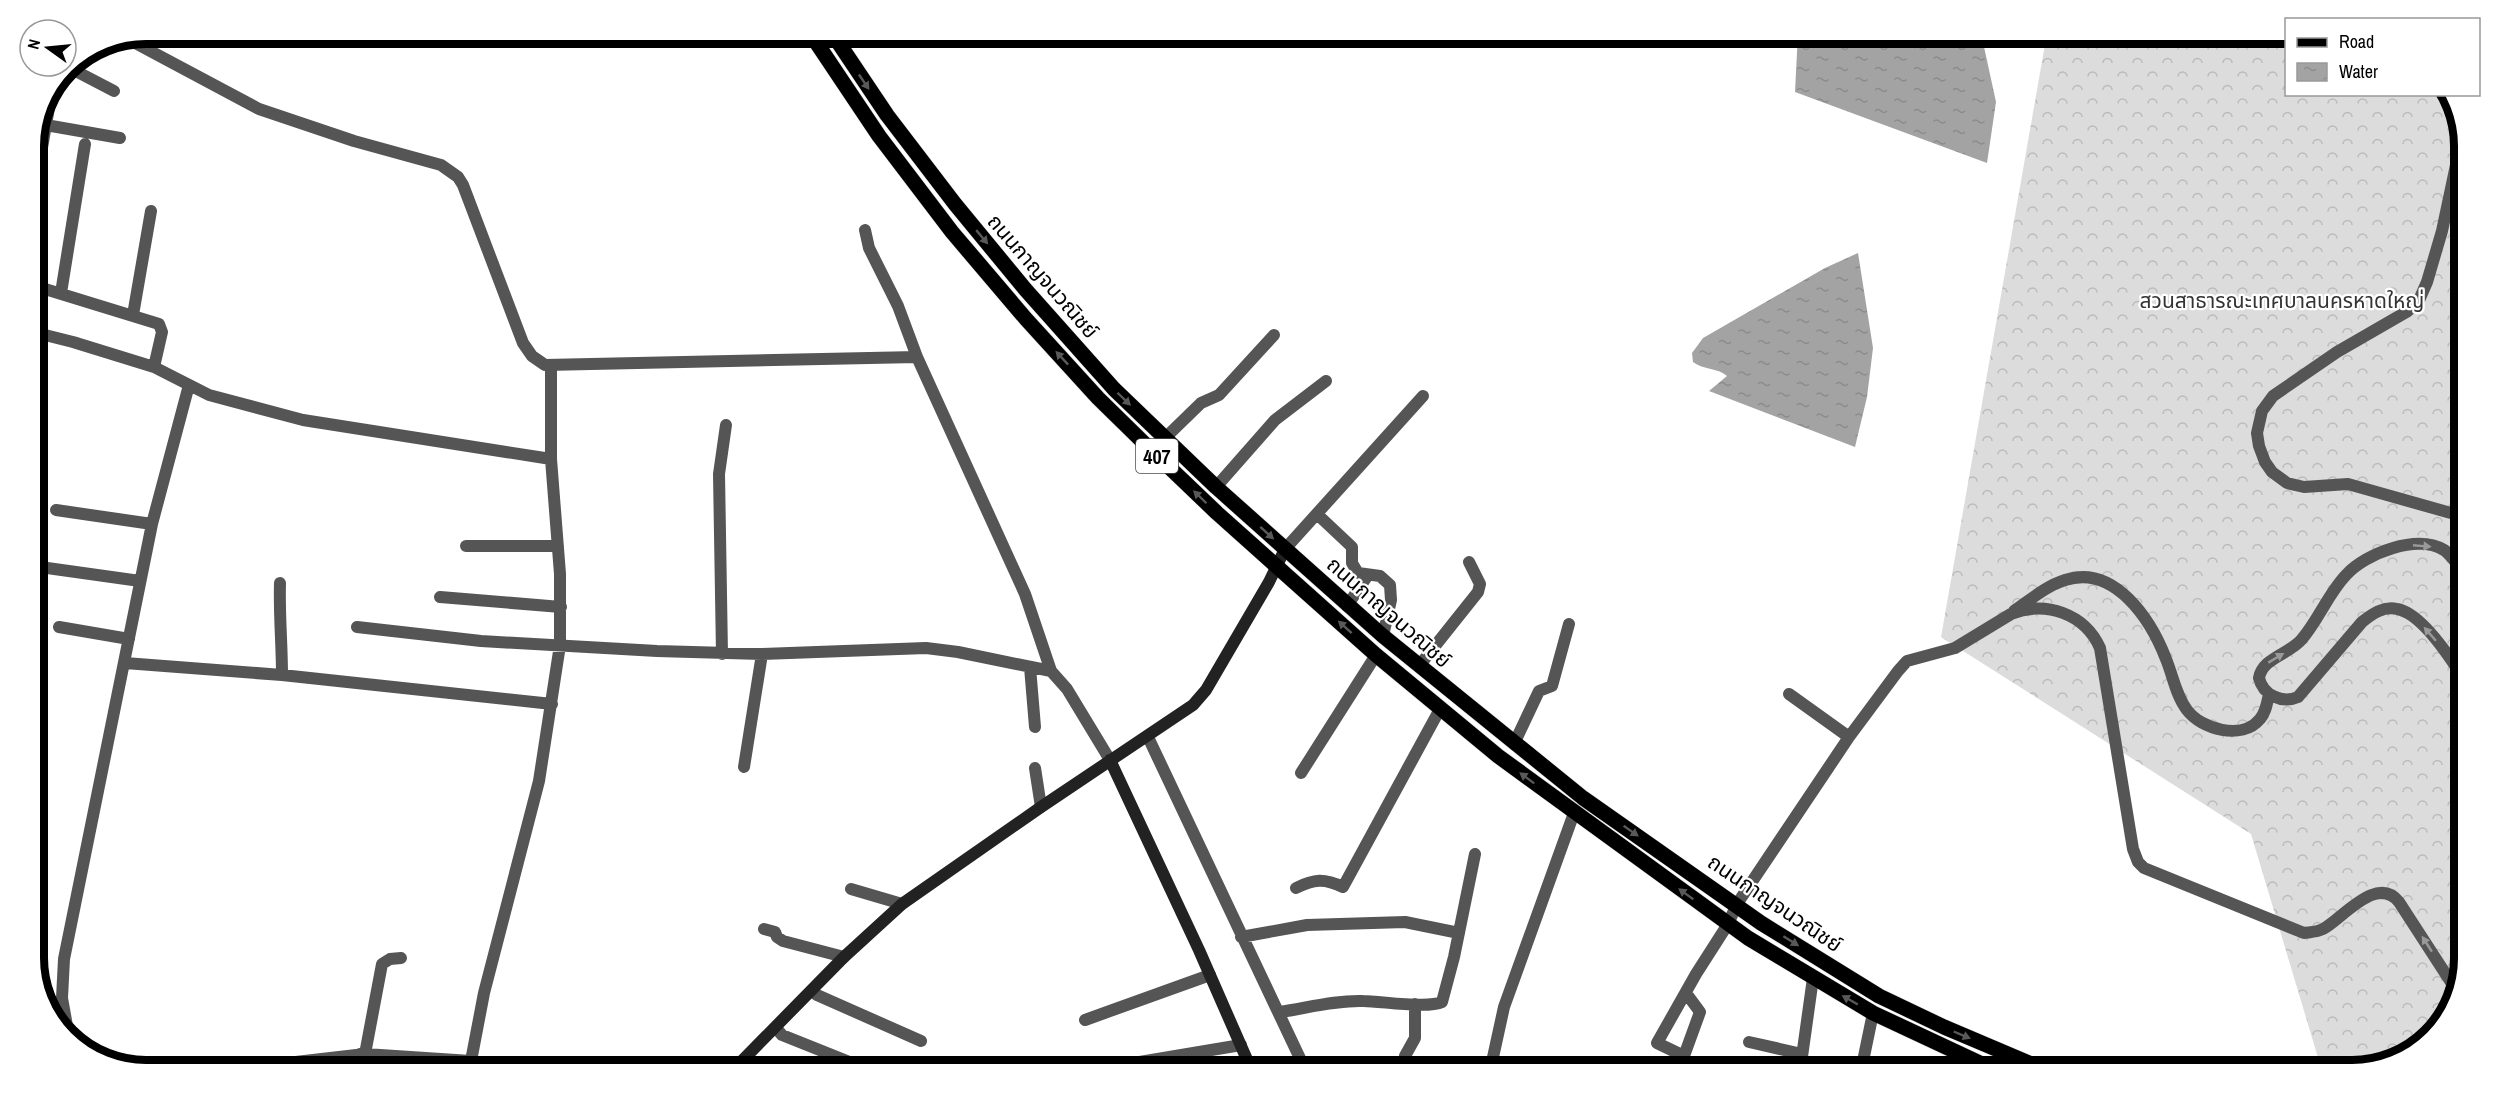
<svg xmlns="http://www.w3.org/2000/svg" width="2498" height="1104" viewBox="0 0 2498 1104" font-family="'Archivo Narrow','Noto Sans Thai',sans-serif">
<defs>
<pattern id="forest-crowns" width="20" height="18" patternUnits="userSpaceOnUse" patternTransform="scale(1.5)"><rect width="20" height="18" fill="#dcdcdc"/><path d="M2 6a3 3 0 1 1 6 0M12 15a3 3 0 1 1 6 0" fill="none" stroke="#bbb"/></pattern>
<pattern id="water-ripples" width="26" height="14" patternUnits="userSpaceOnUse" patternTransform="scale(1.5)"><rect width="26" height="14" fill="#a3a3a3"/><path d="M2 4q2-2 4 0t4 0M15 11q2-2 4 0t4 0" fill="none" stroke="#8b8b8b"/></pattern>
</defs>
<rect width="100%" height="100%" fill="#fff"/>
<path fill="url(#forest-crowns)" d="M2047,33h239v61l164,1 15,43v821l-9,43 -41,50 -62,19h-31l-71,-237 -310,-197z"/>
<path fill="url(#water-ripples)" d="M1798,33h183l15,69 -9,61 -192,-71z
M1858,253l15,95 -6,49 -12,50 -146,-56 18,-15c-8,-8 -24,-6 -34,-14l-1,-9 11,-15 122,-70z"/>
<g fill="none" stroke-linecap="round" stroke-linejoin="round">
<g stroke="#dbdbdb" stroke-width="16">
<path id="primary" d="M810,33l69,103 73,96 74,87 72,79 49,48 70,67 159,142 122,101 250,182 125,75 124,58
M832,33l55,82 68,89 70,85 89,100 102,98 167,149 200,162 178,125 118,73 65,31 104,44"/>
</g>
<path stroke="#555" stroke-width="12" d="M124,37l135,72 95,32 87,24 17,12 5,8 60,158 9,13 13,9 372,-8
M66,66l48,25
M40,124l80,14
M2463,132l-21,99 -15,51 -7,16 -12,13 -71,41 -64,44 -11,15 -5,22 2,13 6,16 7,10 15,11 17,4 44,-3 117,33
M33,199l17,-97
M865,230l4,18 29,58 19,51 108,237 26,77
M45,289l114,35 3,8 -8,35
M61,293l24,-149
M133,315l18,-104
M33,332l40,10 81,25 55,28 94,25 248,39
M1165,438l36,-35 18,-8 55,-60
M1216,487l59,-67 51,-39
M56,510l96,14
M1318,515l34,32v16l6,10 22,3 10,9 1,15 -8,36
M466,546h92
M1285,549l138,-153
M2465,563h-8c-5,-4 -8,-10 -13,-13 -27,-16 -78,3 -98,25 -18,19 -27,44 -44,64 -12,15 -40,19 -43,39 4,17 23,26 39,19l64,-75c10,-8 21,-16 35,-13 25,4 55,51 68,72
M33,566l107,15
M280,583c-1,31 2,61 2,92
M440,597l121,10
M1347,606l21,-31
M2014,611c16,-11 32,-25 51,-31 50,-16 86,40 101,79 7,17 10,37 21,51 14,19 55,31 73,9 6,-7 7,-16 9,-25
M59,627l70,12
M357,627l124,14 176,10 105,3 164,-6 32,4 93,19 16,18 43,71
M722,654l-3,-180 7,-49
M125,663l157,12 270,29
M1419,666l59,-74 2,-8 -11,-22
M1030,667l5,60
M1789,694l60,43
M1148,737l158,334
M1514,744l25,-53 13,-5 17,-62
M744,767l18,-113
M1035,768l6,39
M1301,773l75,-118
M1296,888c18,-9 28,-10 47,-1l97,-178
M851,889l51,15
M764,929l11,3 2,5 6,4 61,16
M1241,937l66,-12 98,-3 54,11
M812,991l5,4 104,46
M1686,993l14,19 -16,44 -27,-13 39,-69 32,-50 9,-20 112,-167 49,-66 9,-10 48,-13 56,-34c35,-14 74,0 89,34l33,201 5,13 6,6 160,65c7,-1 13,-1 19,-4 20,-11 54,-55 76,-27l59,91
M50,1012l13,3
M1280,1012c27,-4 56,-12 83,-11 18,0 64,8 79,1l12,-45 21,-103
M1085,1020l125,-45
M776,1028l6,7 90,36
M69,1037l-7,-39 2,-39 88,-435 37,-139
M1749,1042l53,12
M365,1054l17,-90 8,-5 11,-1
M471,1061l13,-68 55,-212 21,-136v-71l-9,-115v-93
M139,1070l88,-7h60l78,-9 106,7 57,10
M1403,1070l2,-14 10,-18v-34
M358,1071l2,-17
M1086,1071l155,-26
M1490,1071l14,-64 70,-194
M1800,1071l13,-93
M1861,1071l12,-58"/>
<path stroke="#222" stroke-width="12" d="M1110,760l89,190 53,121
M732,1071l112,-114 58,-53 139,-97 152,-102 13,-15 63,-108 16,-33"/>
<use href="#primary" stroke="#000" stroke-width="15"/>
</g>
<defs><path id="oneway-solid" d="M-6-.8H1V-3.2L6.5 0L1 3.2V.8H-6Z" transform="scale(1.5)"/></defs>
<g fill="#595959">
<use href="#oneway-solid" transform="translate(864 82) rotate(56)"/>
<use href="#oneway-solid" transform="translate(982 237) rotate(50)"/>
<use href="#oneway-solid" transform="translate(1062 358) rotate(-133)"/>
<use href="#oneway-solid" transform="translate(1124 399) rotate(44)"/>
<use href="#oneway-solid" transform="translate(1200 497) rotate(-136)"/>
<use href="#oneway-solid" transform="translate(1267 533) rotate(42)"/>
<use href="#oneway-solid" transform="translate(1345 627) rotate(-138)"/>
<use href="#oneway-solid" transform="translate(1527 778) rotate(-143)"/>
<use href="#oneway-solid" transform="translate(1631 831) rotate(35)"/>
<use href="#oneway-solid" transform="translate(1686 894) rotate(-144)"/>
<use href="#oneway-solid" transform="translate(1791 941) rotate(32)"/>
<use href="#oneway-solid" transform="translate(1850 1000) rotate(-150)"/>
<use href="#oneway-solid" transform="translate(1962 1035) rotate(23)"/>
</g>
<g fill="#999">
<use href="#oneway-solid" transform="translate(2422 546) rotate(5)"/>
<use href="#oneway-solid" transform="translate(2430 634) rotate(-131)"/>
<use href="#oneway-solid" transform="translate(2276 658) rotate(-31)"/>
<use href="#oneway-solid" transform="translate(2427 944) rotate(-123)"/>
</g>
<g text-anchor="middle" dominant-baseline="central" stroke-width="4.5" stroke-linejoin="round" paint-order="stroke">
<rect fill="#fff" stroke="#4c4c4c" stroke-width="1.5" x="1136" y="439" width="42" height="34" rx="4.5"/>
<g font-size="20" font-weight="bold" fill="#000">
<text x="1157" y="456">407</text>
</g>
<g font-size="21" fill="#000" stroke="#fff">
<text transform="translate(1043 276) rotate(49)">ถนนกาญจนวณิชย์</text>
<text transform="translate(1389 612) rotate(41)">ถนนกาญจนวณิชย์</text>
<text transform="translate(1775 903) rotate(34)">ถนนกาญจนวณิชย์</text>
</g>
<g font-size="21" fill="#333" stroke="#fff">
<text x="2282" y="300">สวนสาธารณะเทศบาลนครหาดใหญ่</text>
</g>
</g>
<path d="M0 0H2498V1104H0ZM146 44H2352A102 102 0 0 1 2454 146V958A102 102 0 0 1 2352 1060H146A102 102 0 0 1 44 958V146A102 102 0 0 1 146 44Z" fill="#fff" fill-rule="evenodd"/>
<path fill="none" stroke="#000" stroke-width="8" d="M146 44H2352A102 102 0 0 1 2454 146V958A102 102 0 0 1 2352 1060H146A102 102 0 0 1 44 958V146A102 102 0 0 1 146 44Z"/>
<rect x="2285" y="18" width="195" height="78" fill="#ffffff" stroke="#999999" stroke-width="1.5"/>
<rect x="2297" y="38" width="30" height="9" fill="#000000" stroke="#999999" stroke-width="1.5"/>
<text x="2339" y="48" font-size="18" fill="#000000">Road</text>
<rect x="2297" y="63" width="30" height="18" fill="url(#water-ripples)" stroke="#999999" stroke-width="1.5"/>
<text x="2339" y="78" font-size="18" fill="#000000">Water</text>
<g transform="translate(48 48) rotate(285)"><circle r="28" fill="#ffffff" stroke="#999999" stroke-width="1.5"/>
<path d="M0-4.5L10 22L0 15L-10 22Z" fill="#000000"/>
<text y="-9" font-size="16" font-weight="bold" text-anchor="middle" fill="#000000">N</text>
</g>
</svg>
